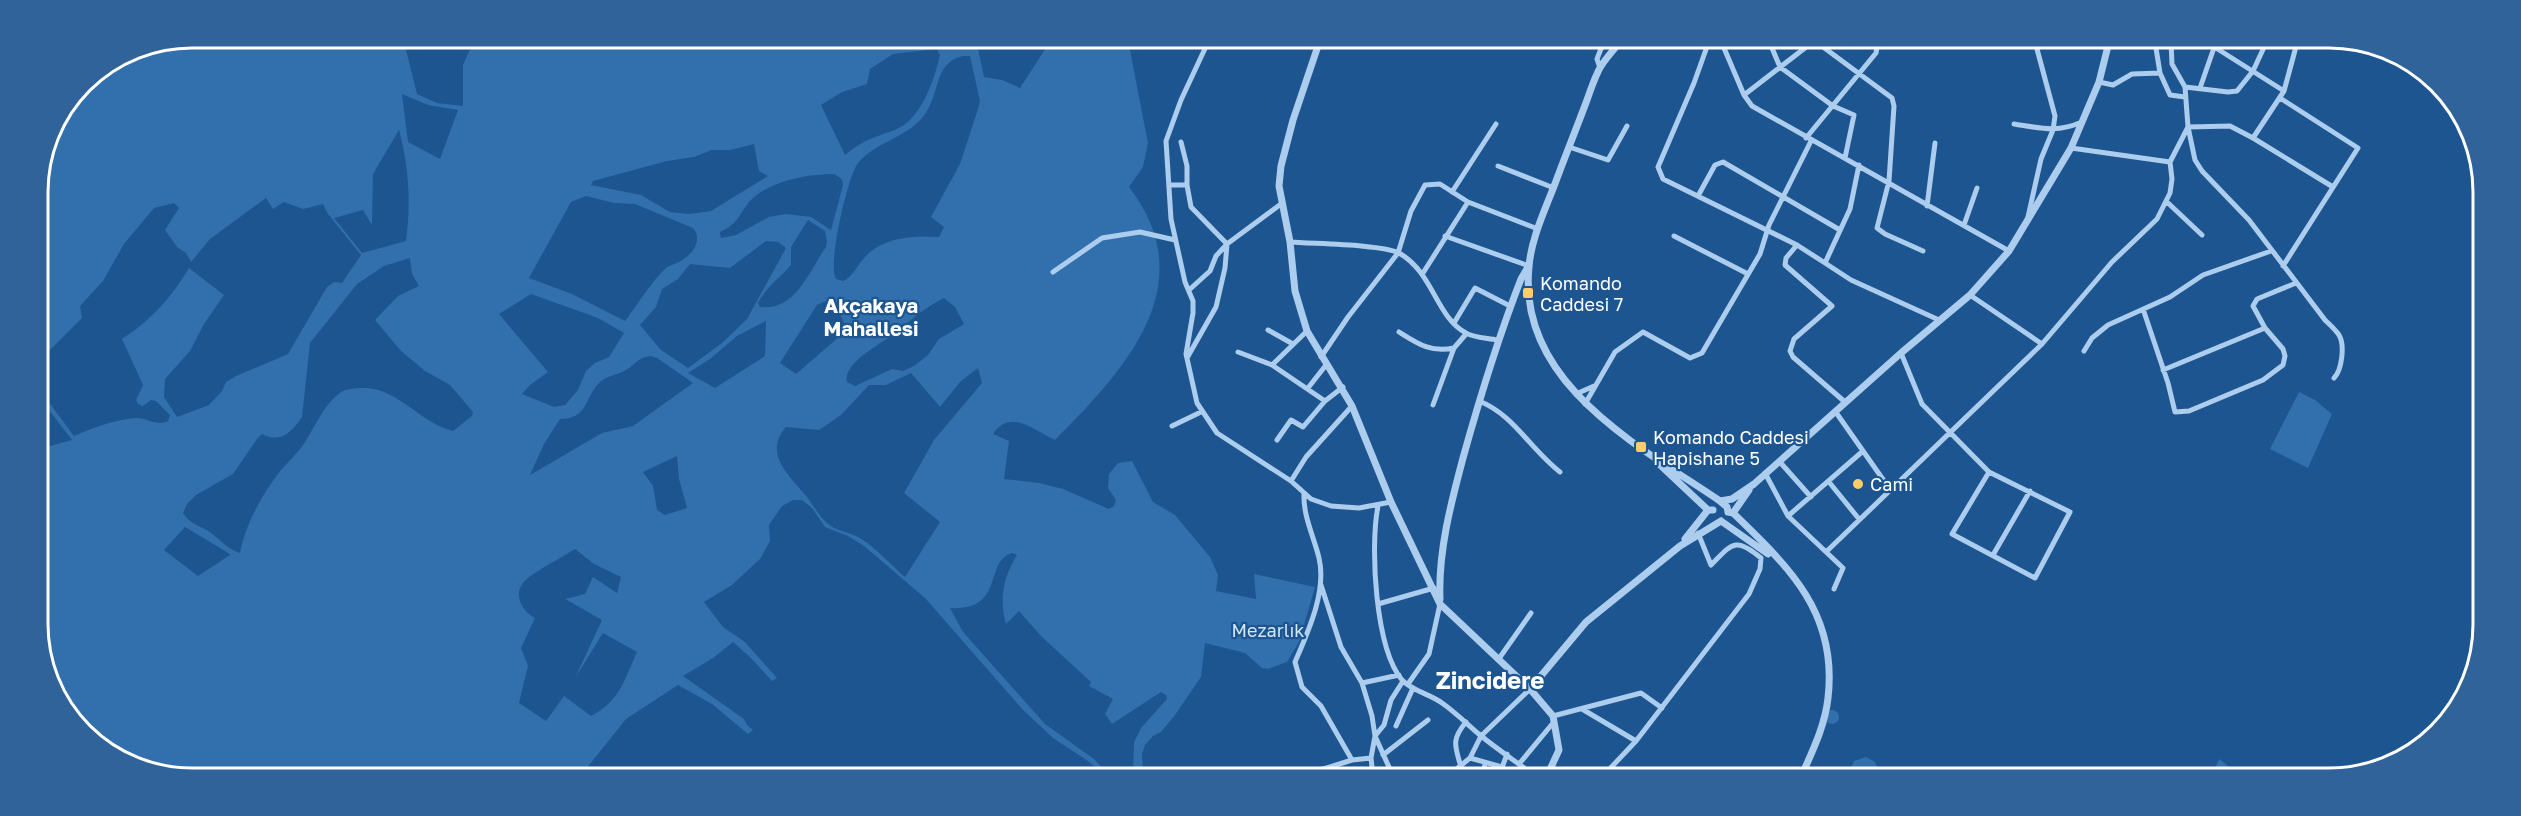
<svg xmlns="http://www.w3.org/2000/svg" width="2521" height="816" viewBox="0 0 2521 816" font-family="'Golos Text',sans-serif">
<rect width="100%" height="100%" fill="#1d5590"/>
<path fill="#316fad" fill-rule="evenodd" d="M192,38h149l9,6 9,-6h40l5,4 13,52 20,9 26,3v-41l12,-27 517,1 -14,10 6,28 18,3 18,8 31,-48h77l20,103 -5,24 -14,20c75,97 -3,182 -74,253 -19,-8 -44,-33 -62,-6l16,7 -5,38 35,4 24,6 46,20 5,-3 2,-6 -8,-12 1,-14 9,-11 14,-2 21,41 22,13 35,42 8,18 -2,16 40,8 -2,-25 61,13 -16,55 -12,20 -19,7 -6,-1 -17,-15 -40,-10 -4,34 -26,38 -14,17 -8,4 -8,9 -3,9 1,15 25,6h-35l1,-33 7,-14 26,-29 -1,-4 -5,-3 -49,32 -7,-10 8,-15 -24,-13 2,-4 -49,-45 -23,-26 -13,13c-7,-26 -3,-46 11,-69l-5,-2c-29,9 -6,58 -62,55l13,24 82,92 49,35 15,16h-5l-16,-14 -35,-23 -30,-28 -98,-112 -61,-52 -16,-10 -23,-9 -13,-19 -10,-8h-9l-11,6 -13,19 1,16 -10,18 -28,26 -28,17 19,25 22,15 32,36 -5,3 -20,-22 -19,-17 -20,16 -30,18 61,43 3,6 6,5 -5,4 -36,-30 -34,-19 -52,34 -44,55 -430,-1 -76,-47 -36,-72 -1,-205 33,-9 -23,-30 -10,-7v-14l35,47c19,-8 39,-16 61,-18 11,-1 22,9 33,3l2,-6 -14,-14 -5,-1 -8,6 -5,-2 -2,-4 7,-15 -21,-46c28,-18 50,-42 67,-71l35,27 -20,29 -14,27 -25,28 -1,18 13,20 32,-12 13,-14 4,-9 10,-6 52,-22 39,-67 7,-5 8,1 19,-28 -33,-41 -5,-10 -20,5 -19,-7 -11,7 -7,-11 -56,41 -19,23 -5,-9 -9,-6 -12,-17 14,-22 -5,-5 -20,5 -30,36 -21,37 -23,25 2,12 -43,43 -1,-179 15,-58 30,-41 50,-34zM937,49l3,6c-6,25 -18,64 -45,75 -20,7 -32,10 -50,25l-24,-50 21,-13 25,-8 3,-15 23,-15zM963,56h7l10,45 -3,11 -17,52 -29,53 13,10 -5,10c-25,-2 -56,0 -74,20 -8,8 -12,20 -22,24l-7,-2c-9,-13 12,-104 22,-116 18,-21 47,-25 64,-45 19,-21 10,-55 41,-62zM402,94l26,11 30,5 -18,49 -32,-17zM399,130c10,37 12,74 7,111l-44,12 -28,-35 29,-8 9,15 1,-51zM754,144l5,27 9,5 -57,35 -22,3 -19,-2 -29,-17 -50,-10 2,-4 74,-20 27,-4 18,-7h18zM834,174l8,5 1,6 -12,45 -20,-13 -25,-3 -17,3 -33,18 -15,3 -1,-6c18,-8 18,-16 29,-30 19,-21 58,-28 85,-28zM586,196l28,7 21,1 58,24c11,12 -2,28 -14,34 -4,2 -9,3 -13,6 -15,14 -28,36 -41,53l-53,-27 -43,-16 42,-76zM808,220l17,11 2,10 -1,6c-17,24 -30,64 -66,60l-2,-4c8,-16 21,-24 33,-38v-18zM766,241l12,1 8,6 -39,71 -25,24 -34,25 -27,-18 -21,-25 16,-18 6,-18 16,-10 12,-15 40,4zM410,258l2,16 7,12 -21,10 -23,24 26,31 24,20 25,14 23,27 -1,4 -19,15c-32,-8 -54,-41 -86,-43 -8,0 -21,0 -27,5 -16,11 -25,34 -35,49 -7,11 -16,19 -24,28 -19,24 -35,53 -41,83 -13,-4 -18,-12 -29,-20 -9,-7 -21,-8 -28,-20l4,-9 9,-9 37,-21 24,-35 5,-5c18,10 30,-2 40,-17l8,-74 47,-59 27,-18zM531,294l67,24 26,15 -15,24 -14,6 -9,8 -8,19 -13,15 -11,2 -32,-13 8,-9 18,-13 -49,-58zM833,298l14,32 -51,44 -16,-11 37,-58zM944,298l11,9 9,17 -25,15 -11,16 -14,11 -11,5 -11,-2 -37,17 -8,-4c-5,-20 38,-40 51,-51 15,-13 28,-24 46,-33zM766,321l-1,35 -50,32 -27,-15 22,-14 27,-23zM651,356l6,2 36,25 -60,43 -31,7 -72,42 14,-31 16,-25c29,0 24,-22 40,-37 8,-7 18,-7 26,-12 10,-6 12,-13 25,-14zM978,368l4,15 -48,57 -30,53 36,29 -35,55c-15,-13 -29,-29 -45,-39 -11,-6 -24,-7 -33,-15 -8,-7 -14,-18 -20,-26 -16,-20 -45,-43 -21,-70l33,3 22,-15 28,-30h17l25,-12 29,34 20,-25zM677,456l2,23 8,29 -22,7 -8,-5 -4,-24 -10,-14zM185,527l45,27v1l-32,21 -34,-26zM575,549l19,15 27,13 -4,16 -24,-16 -8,17 -20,5 37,21 -27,58 28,-45 34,19c-13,28 -16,48 -46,64l-27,-20 -18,25 -27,-18 9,-37 -7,-18 14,-30c-12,-6 -22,-23 -12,-35 8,-10 40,-26 52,-34z
M2299,392l16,8 17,14 -24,54 -38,-19z
M1825 717a7 7 0 1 1 14 0a7 7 0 1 1-14 0Z
M1866,757l9,5 6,15h-34l7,-16z
M2219,759l25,19h-33z"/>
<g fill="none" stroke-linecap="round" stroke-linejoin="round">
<path stroke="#accded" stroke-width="5" d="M1209,40l-28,60 -15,41 5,78 14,63 8,19v12l-7,41 11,49 20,30 74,48 20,18 20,7 28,2 32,-6
M1709,41l-15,42 -36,84 5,12 134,66 28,18 25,-54 9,-44
M1721,41l23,54 8,11 257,145
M1769,41l11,26 53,39 21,9 -9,43
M1815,41l77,57 2,8 -5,75 -12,47 8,6 38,17
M2155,42l5,31 10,22 15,2
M2297,43l-13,48 -31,47 -23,-12 -42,1 7,33 7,11 47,49 76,100c4,4 10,9 14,15 6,10 3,35 -5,43
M2216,48l68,43
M1600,68l-3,-9 7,-18
M2099,82l14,3 19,-11 28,-1
M2185,87l43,5 9,-1 16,-20 13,-28
M2200,88l16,-46
M1744,95l70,-54
M2280,98l78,50 -75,118
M2014,124c26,4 43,9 68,-2
M1806,138l70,-85 2,-11
M2253,138l80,49
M1181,142l6,24v19
M1569,147l39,13 19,-34
M2170,162l18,-35 -3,-40 -13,-23 -1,-22
M1498,166l56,22
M1169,185h18l4,22 36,37 -2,24 -9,39 -29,51
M1452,192l44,-68
M1698,196l17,-31 8,-3 117,68
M2167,202l35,33
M1927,206l8,-63
M2028,217l13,-58 12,-29 2,-14 -18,-67v-7
M1964,225l13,-37
M1445,236l84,30
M1674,236l74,38
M1290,242c23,2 91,2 109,11 34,19 37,64 67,80 8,5 22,5 31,7
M1797,245l-11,13 -1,7 47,41 -38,33 -4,12 3,6 52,45
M1825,263l26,17 88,40
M1053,272l49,-34 38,-6 35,8
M1423,273l45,-71
M1189,290l21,-19 6,-15 11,-12 54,-40
M1970,295l72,49
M2143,309l25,74 7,29 14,-1 74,-31 20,-15 2,-9 -2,-7 -18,-21 -12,-22 4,-7 39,-16
M1454,323l21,-35 35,18
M1268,330l25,14
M1399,332c19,12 32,21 55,16
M2084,351l8,-13 16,-13 62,-28 33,-22 68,-24
M1238,352l34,13 53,36
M1901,353l21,51 67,68 81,40 -35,66 -83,-44 37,-62
M1321,357l27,-40 50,-64 13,-42 14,-26 15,-1 28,18 70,27
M1272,365l35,-34
M2163,370l102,-42
M1308,388l18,-23
M1576,394l18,-8
M1479,401c34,13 52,49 81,71
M1585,404l30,-52 28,-20 47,26 12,-5 58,-99 9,-29 42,-84
M1433,405l21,-57 12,-14
M1835,411l54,77
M1172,426l29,-14
M1277,440l14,-20 12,7 22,-26 18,-14
M1779,461l32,36
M1765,473l23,43 55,52 -9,21
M1291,481l15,-24 46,-51
M1829,482l30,37
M1304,494c-1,22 10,43 15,64 8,33 -11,74 -24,104l7,25 19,19 31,54
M1378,506c-8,40 -3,142 24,174 10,11 28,14 40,23 13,9 25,21 38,32 18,15 37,27 55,41
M1788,516l75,-65
M1826,552l216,-208 70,-82 45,-43 13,-26 2,-14 -2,-17 -99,-14
M1993,555l37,-64
M1321,585l20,62 21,36 10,33 3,20 18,40
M1378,604l56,-16
M1498,660l33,-47
M1362,683l37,-8
M1408,684l21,-30 11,-50
M1582,709l54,32
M1553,716l88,-23 21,15
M1396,726l17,-38
M1383,755l45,-35
M1371,758l2,18
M1470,758l32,9
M1519,764l34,-41
M1461,767c-6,-21 -10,-27 5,-45
M1301,776l51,-16 19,-2 4,-22 9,-11 7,-25 12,-19
M1448,776l22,-18 11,-22 49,-47
M1483,776l2,-13
M1499,776l8,-22
M1603,776l33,-35 113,-147 11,-25 1,-11c-26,-22 -29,-14 -50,7l-13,-32"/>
<path stroke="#accded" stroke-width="7" d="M1320,40l-27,80 -12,46 -2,20 11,56 5,49 12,40 45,75 39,96 49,102 90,85 23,27 6,34 -12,26
M1621,41c-7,8 -14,16 -20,25 -6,10 -10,23 -14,34 -10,27 -21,54 -31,81 -10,27 -25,57 -27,86 -12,116 110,179 191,234l7,6 1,5
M1658,463l50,47h5
M1720,501l12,-2 22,-15 147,-131 69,-58 39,-44 62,-103 28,-66 10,-40
M1728,512l5,1c56,54 105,100 95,185 -3,28 -16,54 -27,79
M1733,513l16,-23
M1721,521l47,33
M1685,539l23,-29
M1440,599c-2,-47 11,-96 23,-141 17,-61 35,-120 58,-179l7,-12
M1530,689l56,-67 94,-76 41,-25"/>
</g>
<g fill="#fdcc6b" stroke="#1d5590" stroke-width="2">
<rect x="1522" y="287" width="12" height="12" rx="3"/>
<rect x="1635" y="441" width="12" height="12" rx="3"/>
<circle cx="1858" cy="484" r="6"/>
</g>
<g text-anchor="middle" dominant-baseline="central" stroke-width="4.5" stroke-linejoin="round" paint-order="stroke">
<g font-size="18" fill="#fff" stroke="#1d5590" text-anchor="start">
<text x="1540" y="283">Komando<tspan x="1540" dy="21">Caddesi 7</tspan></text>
<text x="1653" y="437">Komando Caddesi<tspan x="1653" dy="21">Hapishane 5</tspan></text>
<text x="1870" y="484">Cami</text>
</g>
<g font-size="18" fill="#d2e6fa" stroke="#1d5590">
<text x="1268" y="630">Mezarlık</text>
</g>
<g font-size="20" font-weight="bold" fill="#fff" stroke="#1d5590">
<text x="871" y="305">Akçakaya<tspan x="871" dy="23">Mahallesi</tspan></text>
</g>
<g font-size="24" font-weight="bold" fill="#fff" stroke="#1d5590">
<text x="1490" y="679">Zincidere</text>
</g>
</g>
<path d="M0 0H2521V816H0ZM192 48H2329A144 144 0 0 1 2473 192V624A144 144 0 0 1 2329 768H192A144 144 0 0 1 48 624V192A144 144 0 0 1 192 48Z" fill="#2f6399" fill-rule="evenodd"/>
<path fill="none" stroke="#fff" stroke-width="3" d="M192 48H2329A144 144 0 0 1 2473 192V624A144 144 0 0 1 2329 768H192A144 144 0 0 1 48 624V192A144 144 0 0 1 192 48Z"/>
</svg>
